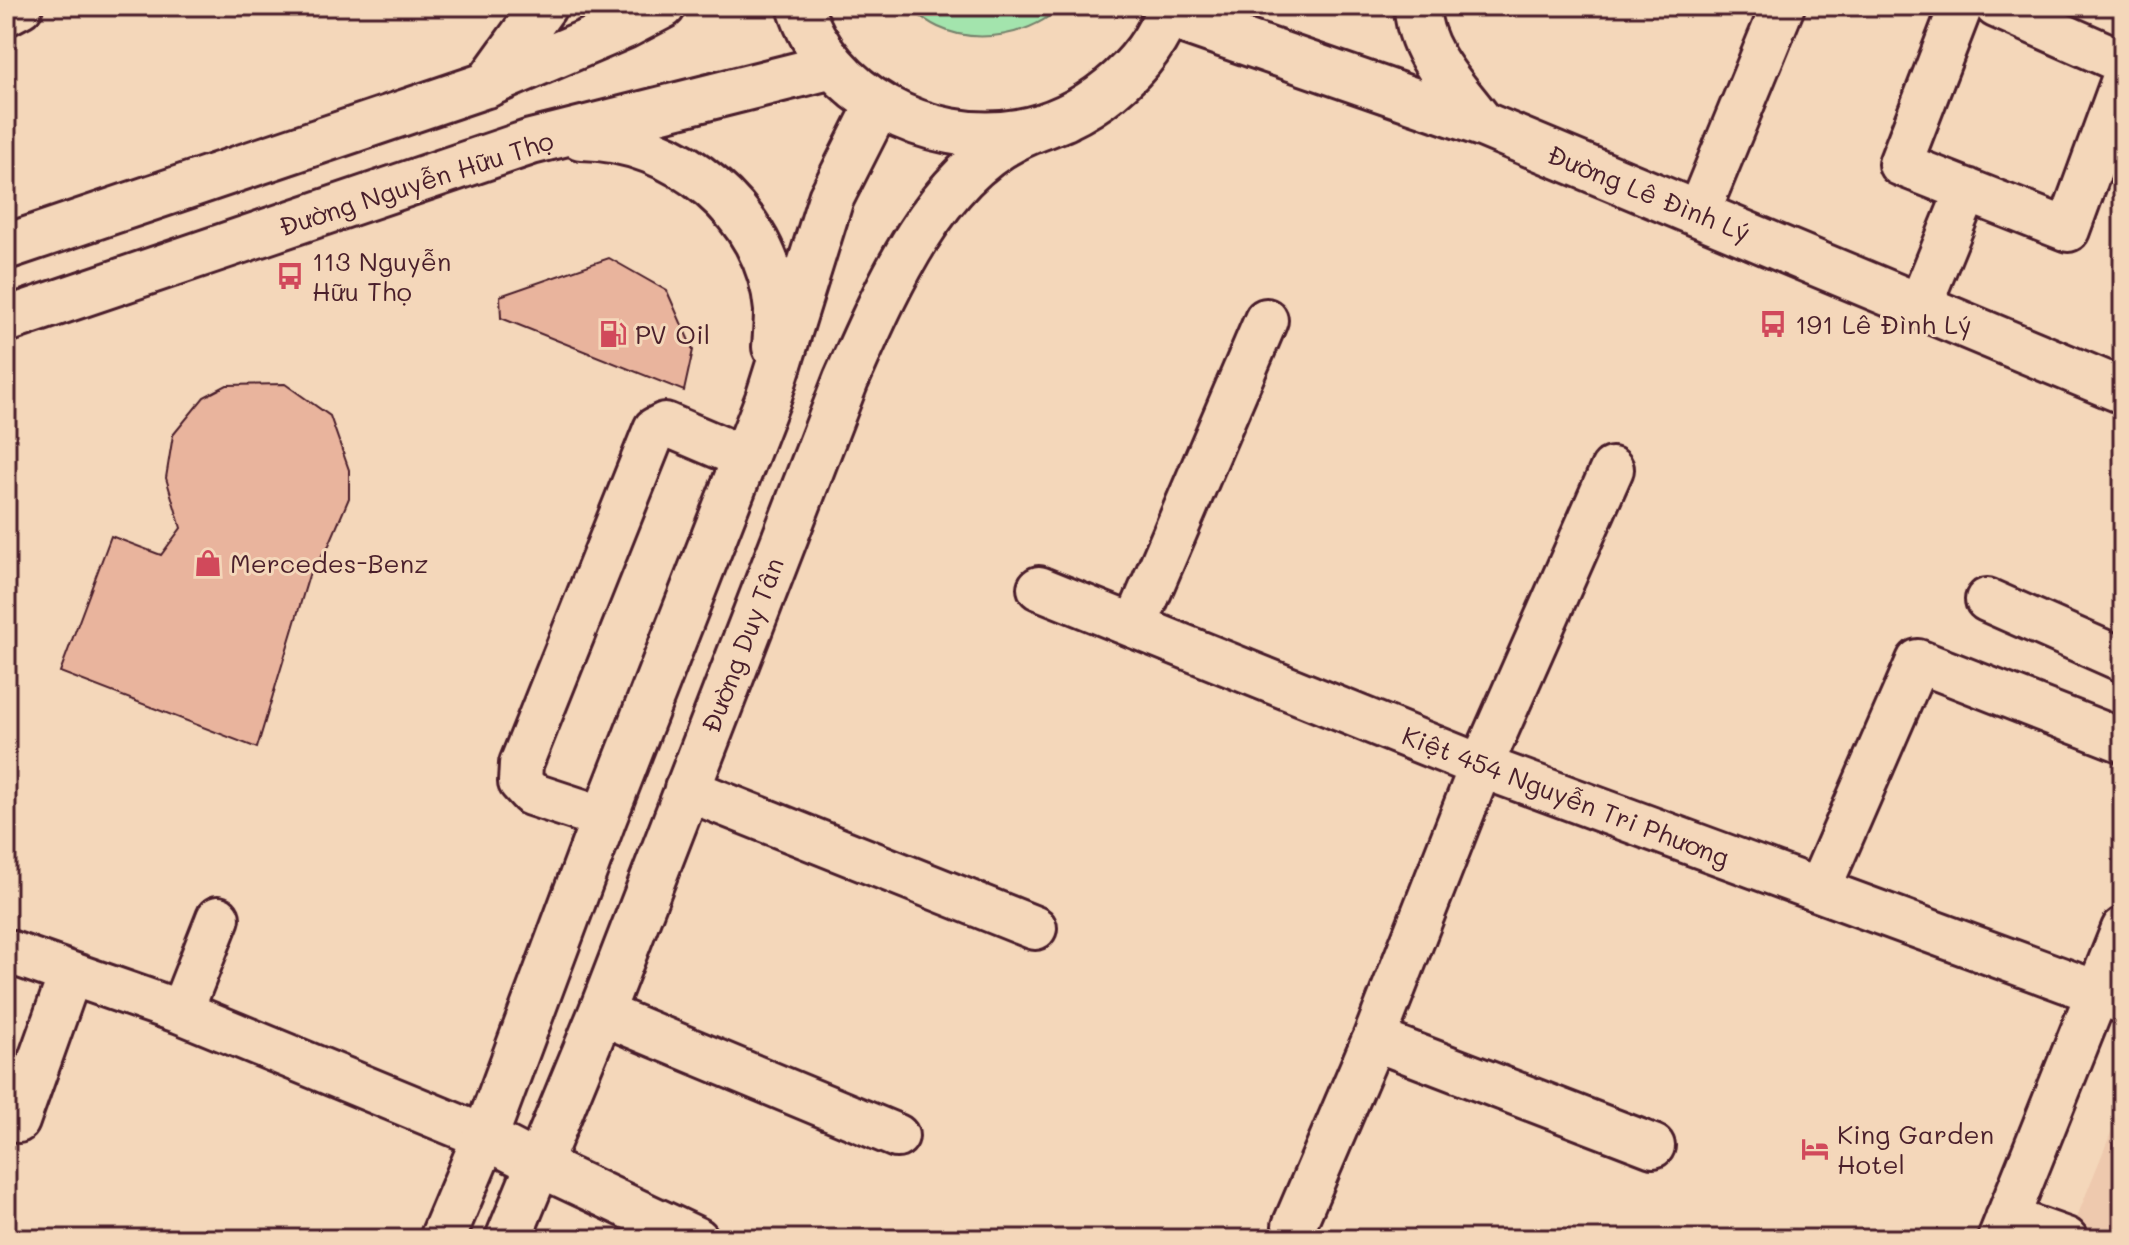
<svg xmlns="http://www.w3.org/2000/svg" width="2129" height="1245" viewBox="0 0 2129 1245" font-family="Mali,sans-serif">
<rect width="100%" height="100%" fill="#f4d7ba"/>
<filter id="ink" filterUnits="userSpaceOnUse"><feTurbulence type="fractalNoise" baseFrequency=".0125" numOctaves="2"/><feDisplacementMap in="SourceGraphic" scale="16" xChannelSelector="R" yChannelSelector="G"/><feConvolveMatrix kernelMatrix="1 2 1 2 8 2 1 2 1" color-interpolation-filters="sRGB"/></filter>
<g filter="url(#ink)">
<path fill="#eec9ae" d="M2123,1103v136h-55z"/>
<path fill="#a3e4ad" stroke="#76826c" stroke-width="2" d="M907,6h155c-31,29 -84,40 -124,21 -11,-5 -22,-14 -31,-21z"/>
<path fill="#e9b49d" stroke="#4a1f2b" stroke-width="2" d="M609,258l58,33 26,59 -9,41 -183,-73 -1,-22z
M285,384l45,32 19,54v28l-20,47 -19,27 -53,176 -197,-76 51,-136 50,19 20,-27 -15,-50 7,-43 31,-38 23,-12z"/>
<g fill="none" stroke-linecap="round" stroke-linejoin="round">
<g stroke="#4a1f2b" stroke-width="48">
<path id="minor" d="M1961,6l-61,158 168,66 55,-150
M1996,6l127,56
M6,14l15,-8
M1698,213l85,-207
M1920,305l47,-115
M1039,588l442,178 642,236
M1987,600l136,60
M1135,626l131,-306
M686,789l349,139
M604,818l-73,-24 -11,-12 1,-18 134,-335 10,-5 80,34
M1819,889l99,-228 205,80
M6,951l175,61 304,125 52,27 160,75
M181,1012l37,-94
M601,1013l296,123
M1374,1039l279,107
M18,1121l52,-146
M2007,1218l59,21
M1294,1226l80,-187 107,-273 131,-297
M1999,1239l124,-310"/>
</g>
<g stroke="#4a1f2b" stroke-width="50">
<path id="major" d="M800,6c27,89 129,141 218,126 65,-11 131,-62 152,-126
M1417,6c1,46 39,83 65,118
M1167,15l315,109 641,267
M487,85l57,-79
M581,137c95,1 188,75 196,173 0,12 -1,25 -2,37
M6,247l480,-162 139,-59 38,-20
M6,320l525,-178 302,-76
M442,1239l43,-102 119,-319 164,-419 63,-201 47,-93
M508,1239l93,-226 245,-633c37,-82 84,-198 168,-241 16,-9 34,-14 51,-21"/>
</g>
<use href="#minor" stroke="#f4d7ba" stroke-width="42"/>
<use href="#major" stroke="#f4d7ba" stroke-width="44"/>
</g>
</g>
<defs>
<g id="bus-bare" transform="scale(2.16)"><path d="M-5-6H5V4H4V6H2V4H-2V6H-4V4H-5ZM-3.5-4V0h7V-4ZM-3.5 1.2v1.5H-2V1.2ZM2 1.2v1.5H3.5V1.2Z" fill="#d1495b" stroke="#f4d7ba" stroke-width="2.5" paint-order="stroke"/></g>
<g id="fuel-bare" transform="scale(2.16)"><path d="M-5.5-6h7V0h2V4h1.3V-2.5L3-4.5l.8-.8L6-3V5H2.5V1h-1V6h-7ZM-4.2-4.7v3.2H.2V-4.7Z" fill="#d1495b" stroke="#f4d7ba" stroke-width="2.5" paint-order="stroke"/></g>
<g id="shop-bare" transform="scale(2.16)"><path d="M-5-2.5h2.3a2.7 3.5 0 0 1 5.4 0H5L5.5 6h-11ZM-1.5-2.5h3a1.5 2.3 0 0 0-3 0Z" fill="#d1495b" stroke="#f4d7ba" stroke-width="2.5" paint-order="stroke"/></g>
<g id="hotel-bare" transform="scale(2.16)"><path d="M-6-4.5h1.5V1H6V5H4.5V3h-9V5H-6ZM-4 0a1.8 1.8 0 1 1 3.6 0ZM.5 0V-2.5h3Q6-2.5 6 0Z" fill="#d1495b" stroke="#f4d7ba" stroke-width="2.5" paint-order="stroke"/></g>
</defs>
<g fill-rule="evenodd">
<use href="#bus-bare" x="290" y="276"/>
<use href="#bus-bare" x="1773" y="324"/>
<use href="#fuel-bare" x="613" y="334"/>
<use href="#shop-bare" x="208" y="563"/>
<use href="#hotel-bare" x="1815" y="1149"/>
</g>
<g text-anchor="middle" dominant-baseline="central" stroke-width="6" stroke-linejoin="round" paint-order="stroke">
<g font-size="26" fill="#4a1f2b" stroke="#f4d7ba">
<text transform="translate(416 183) rotate(-18)">Đường Nguyễn Hữu Thọ</text>
<text transform="translate(1649 193) rotate(22)">Đường Lê Đình Lý</text>
<text transform="translate(742 645) rotate(-69)">Đường Duy Tân</text>
<text transform="translate(1566 796) rotate(21)">Kiệt 454 Nguyễn Tri Phương</text>
</g>
<g font-size="26" fill="#4a1f2b" stroke="#f4d7ba" text-anchor="start">
<text x="312" y="261">113 Nguyễn<tspan x="312" dy="30">Hữu Thọ</tspan></text>
<text x="1795" y="324">191 Lê Đình Lý</text>
<text x="635" y="334">PV Oil</text>
<text x="230" y="563">Mercedes-Benz</text>
<text x="1837" y="1134">King Garden<tspan x="1837" dy="30">Hotel</tspan></text>
</g>
</g>
<rect width="2129" height="1245" fill="none" stroke="#f4d7ba" stroke-width="32"/>
<rect x="16" y="16" width="2097" height="1213" fill="none" stroke="#4a1f2b" stroke-width="3" filter="url(#ink)"/>
</svg>
